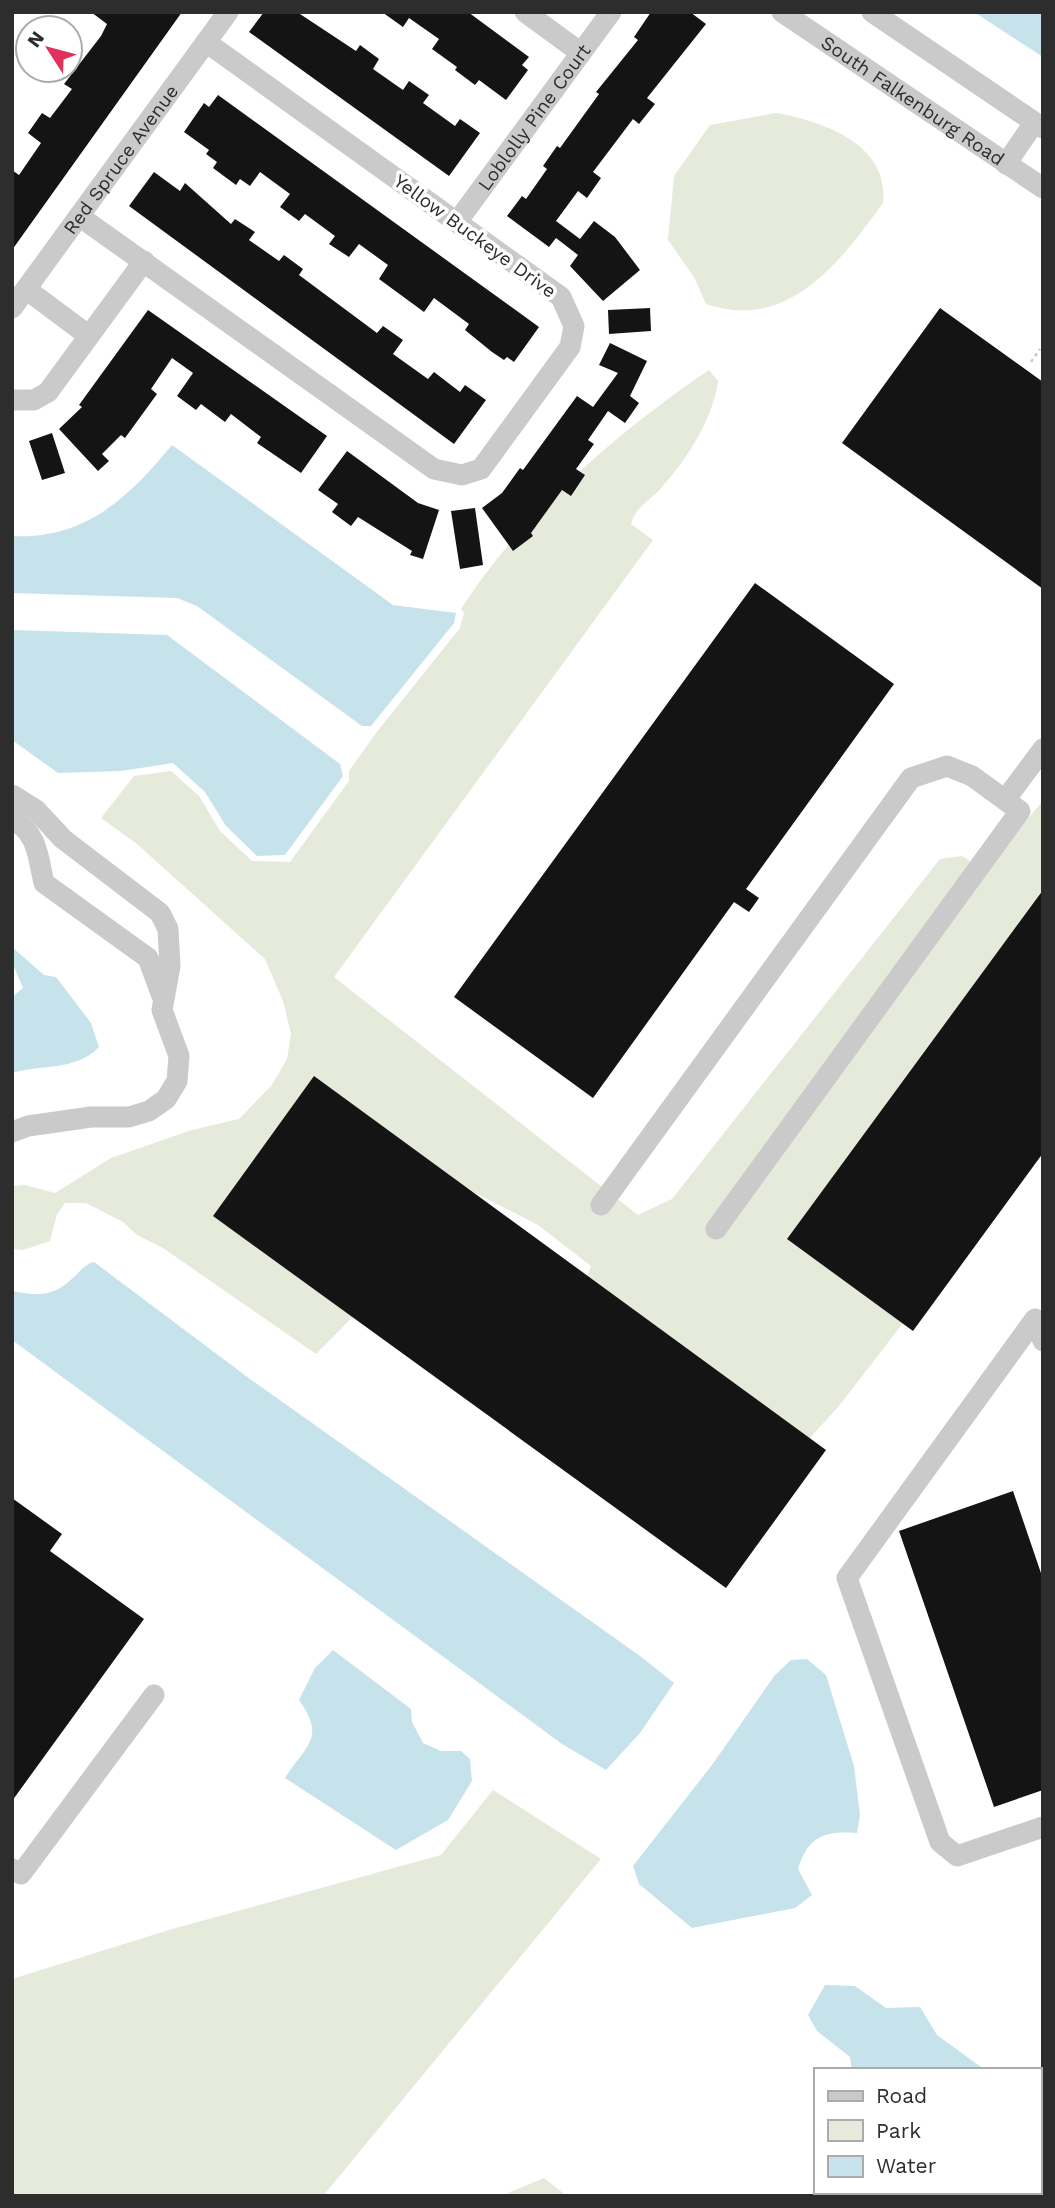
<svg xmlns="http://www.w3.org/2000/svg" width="1055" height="2208" viewBox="0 0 1055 2208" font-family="'Work Sans',sans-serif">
<rect width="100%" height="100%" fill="#fff"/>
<path fill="#e5eada" d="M776,113c46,8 114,31 107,90 -42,58 -94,129 -177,101l-12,-27 -26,-37 6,-64 36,-51z
M709,370l9,11c-5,38 -31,78 -56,106 -11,13 -27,20 -31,37l22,16 -319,437 304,238 34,-16 268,-340 22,-3 11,7 27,-12 43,-50v88l-64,96 46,180 -186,241 -85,93 -172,-208 9,-25 -53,-41 -78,-40 -58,82 -86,87 -153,-106 -26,-13 -14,-13 -37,-19h-21l-8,11 -7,27 -27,9 -11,-1v-63l13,-1 30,8 56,-35 81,-28 47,-11 33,-34 15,-26 4,-25 -8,-33 -18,-42 -128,-115 -36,-26 33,-42 37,-5 28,25 21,35 32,30 38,1 59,-81v-10l27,-38 84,-105 4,-15 -3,-4c59,-93 158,-178 248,-239z
M493,1790l108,69 -278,337h-311v-217l160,-50 269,-74z
M544,2178l23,18h-66z"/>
<path fill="#c6e2ea" d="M974,12h69v45z
M172,445l221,160 63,8 -2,10 -83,103h-9l-165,-120 -20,-8 -165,-5v-57c73,4 117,-39 160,-91z
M12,630l155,5 173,129 3,12 -58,79 -28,1 -31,-30 -21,-34 -32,-29 -52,8 -63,2 -46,-33z
M12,947l32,28 12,2 35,46 8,24c-23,24 -57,17 -87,26v-76l11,-9 -11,-26z
M94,1262l156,117 390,277 34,27 -34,50 -34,37 -44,-26 -550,-404v-49c29,6 43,5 64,-16 6,-6 10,-11 18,-13z
M333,1650l78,59 1,13 11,21 18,8h20l9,8 2,22 -24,39 -52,30 -111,-72c22,-34 41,-40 14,-78l16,-32z
M807,1659l19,16 28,91 6,49 -3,18c-32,-2 -49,3 -59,36l14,26 -17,13 -103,20 -53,-44 -6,-18 79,-101 63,-90 16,-15z
M825,1985l30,1 31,22 34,-1 17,28 48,35h-133l-2,-13 -33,-26 -9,-16z"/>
<path fill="#141414" d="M91,12h91l-170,238v-80l7,5 22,-32 -13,-10 14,-20 8,5 22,-29 -8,-5 37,-48 6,-12z
M264,12h33l59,39 4,-6 19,14 -6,10 30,21 6,-9 20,14 -6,8 32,23 5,-7 20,14 -31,43 -200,-144z
M382,12h86l61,45 -7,8 6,5 -22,30 -27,-20 -4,5 -20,-15 2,-3 -25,-18 7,-10 -30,-21 -6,9z
M651,12h39l16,12 -59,74 8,6 -16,20 -6,-5 -40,53 8,6 -14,20 -9,-7 -22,30 24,18 14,-18 21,16 25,33 -37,31 -33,-35 8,-11 -22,-17 -7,9 -42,-31 15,-20 4,3 21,-30 -4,-3 14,-20 3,2 39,-54 -3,-2 42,-52 -4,-3z
M218,95l321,232 -25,35 -7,-5 -3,3 -12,-8 -27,-22 4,-6 -35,-26 -10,14 -45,-33 9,-14 -29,-21 -10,13 -20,-13 6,-8 -30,-22 -6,7 -19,-14 10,-13 -30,-22 -10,14 -10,-7 -4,6 -23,-17 4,-6 -11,-8 3,-4 -25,-18 20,-29 5,4z
M154,172l26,19 5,-8 46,41 4,-5 20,13 -6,8 30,21 5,-6 19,14 -4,6 78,58 6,-7 20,14 -10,14 35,25 6,-7 26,20 5,-7 21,15 -32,44 -325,-238z
M650,308l1,23 -42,3 -1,-24z
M940,308l103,74v207l-201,-146z
M148,310l179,126 -26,37 -44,-30 4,-6 -30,-23 -6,8 -24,-18 -5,6 -19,-14 16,-23 -21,-15 -21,31 6,5 -32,44 -4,-3 -19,19 7,7 -11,10 -39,-42 23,-22 -3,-2z
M610,343l37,18 -17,35 9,7 -14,20 -17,-12 -20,29 6,4 -18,25 9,6 -14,21 -9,-6 -31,43 2,3 -20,15 -31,-43 20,-15 18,-25 3,2 54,-74 16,11 25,-34 -19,-8z
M52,433l13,40 -23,7 -13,-39z
M347,451l71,52 21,7 -16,49 -13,-4 2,-4 -54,-34 -7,9 -19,-14 6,-8 -20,-14z
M475,508l8,57 -23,4 -9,-58z
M755,583l139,101 -148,205 13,9 -10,14 -15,-10 -141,196 -139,-101z
M1043,890v263l-130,178 -126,-92z
M314,1076l512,374 -100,138 -513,-372z
M1013,1491l30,88v211l-49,17 -95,-276z
M12,1498l50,36 -12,17 94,68 -132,182z"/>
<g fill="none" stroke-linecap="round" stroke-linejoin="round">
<path stroke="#cacaca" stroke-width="2.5" stroke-dasharray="3.5 3.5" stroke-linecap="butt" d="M1031,362l9,-13"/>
<g stroke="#cacaca" stroke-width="21">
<path d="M525,12l56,41"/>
<path id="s1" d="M782,12l261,176"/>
<path d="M872,12l171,116"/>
<path d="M1006,164l28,-41"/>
<path d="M79,216l355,253 28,6 19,-6 89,-122 4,-21 -13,-29 -355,-255"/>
<path id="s2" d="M457,222l154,-210"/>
<path d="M26,289l63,47"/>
<path id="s3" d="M12,308l216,-296"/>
<path d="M12,400h22l14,-8 96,-131"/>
<path d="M12,795l24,15 27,29 97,74 8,16 2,37 -8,44 17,46 -2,25 -11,18 -17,12 -20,6h-38l-63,9 -16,6"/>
<path d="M12,819c26,14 26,38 32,64l104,75 14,38"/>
<path d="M601,1205l310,-427 36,-12 25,10 33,24 38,-51"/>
<path d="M716,1229l304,-418 -15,-11"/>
<path d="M1043,1341l-8,-22 -188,259 93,264 17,14 86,-29"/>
<path d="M12,1869l9,5 133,-179"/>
</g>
</g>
<g text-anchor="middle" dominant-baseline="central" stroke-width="7" stroke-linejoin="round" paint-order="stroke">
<g font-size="19" fill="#2d2d2d" stroke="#fff">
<text stroke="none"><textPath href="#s1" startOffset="158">South Falkenburg Road</textPath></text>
<text stroke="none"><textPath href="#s2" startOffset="130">Loblolly Pine Court</textPath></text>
<text stroke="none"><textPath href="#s3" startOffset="184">Red Spruce Avenue</textPath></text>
<text transform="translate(475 236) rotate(36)">Yellow Buckeye Drive</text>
</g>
</g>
<rect width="1055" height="2208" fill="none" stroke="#2d2d2d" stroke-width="28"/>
<rect x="814" y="2068" width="228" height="126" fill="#ffffff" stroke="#ababab" stroke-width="2"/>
<rect x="828" y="2091" width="35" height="10" fill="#cacaca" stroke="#ababab" stroke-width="2"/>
<text x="876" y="2103" font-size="21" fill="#2d2d2d">Road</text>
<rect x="828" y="2120" width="35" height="21" fill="#e5eada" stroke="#ababab" stroke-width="2"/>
<text x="876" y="2138" font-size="21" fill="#2d2d2d">Park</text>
<rect x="828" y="2156" width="35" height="21" fill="#c6e2ea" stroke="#ababab" stroke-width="2"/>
<text x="876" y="2173" font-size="21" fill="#2d2d2d">Water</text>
<g transform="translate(49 49) rotate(306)"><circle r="33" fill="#ffffff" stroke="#ababab" stroke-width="2"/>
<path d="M0-5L12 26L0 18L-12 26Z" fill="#e1315c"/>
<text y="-10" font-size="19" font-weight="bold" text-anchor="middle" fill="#2d2d2d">N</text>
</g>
</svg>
